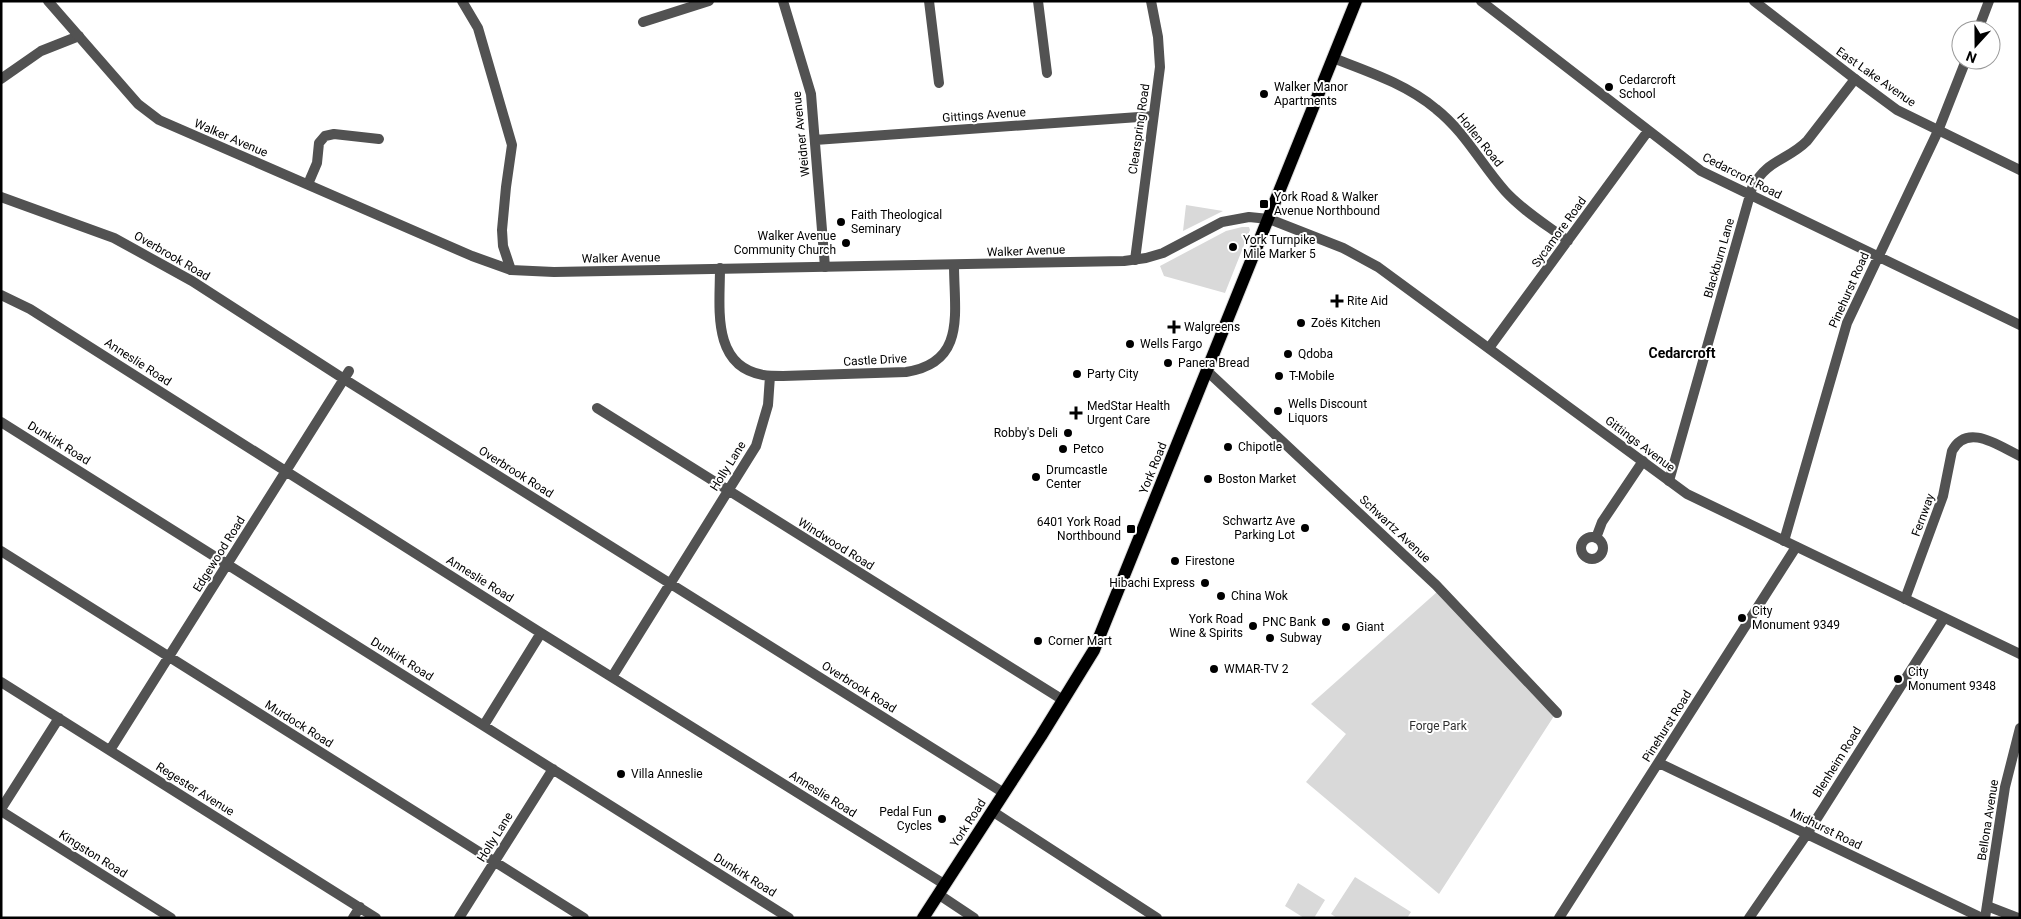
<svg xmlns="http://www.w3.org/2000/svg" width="2021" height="919" viewBox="0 0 2021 919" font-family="Roboto,sans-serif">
<rect width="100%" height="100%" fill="#fff"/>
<path fill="#d9d9d9" d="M1186,205l37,6 -40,20z
M1242,227h7l1,3 -25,63 -61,-17 -4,-10 66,-35z
M1437,592l117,124 -115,178 -133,-112 40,-48 -35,-30z
M1355,877l56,35 -4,6h-70l-6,-4z
M1298,883l27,17 -11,18h-10l-19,-12z"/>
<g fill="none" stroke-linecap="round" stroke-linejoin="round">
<g stroke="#dbdbdb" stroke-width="14">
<path id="primary" d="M923,918l118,-182 53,-86 262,-649"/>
</g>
<path stroke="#525252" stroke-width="10" d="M462,1l16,27 34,117 -6,42 -4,43 1,16 8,24
M783,1l28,93 14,173
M929,1l10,82
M1038,1l9,72
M1481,1l220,170 319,154
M643,22l66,-21
M1978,30l11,-29
M1333,58c36,14 73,26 103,51 29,23 45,55 69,82 18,20 42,34 63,50
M1,79l40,-28 38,-15
M815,140l338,-24
M308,184l9,-21 2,-20 6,-7 9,-2 45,5
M1,197l113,41 78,43 152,98 660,414
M1135,260l25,-193 -2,-30 -7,-36
M720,268c0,39 -9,98 43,107 6,1 13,1 20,1l123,-4c61,-9 48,-60 48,-107
M1,295l29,14 511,324 403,251
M1489,348l159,-217
M1207,371l229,214 121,128
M597,408l466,292
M1,422l788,496
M1669,481l83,-293c15,-29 35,-27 55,-47l48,-62
M1581 548a11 11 0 1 1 22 0a11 11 0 1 1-22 0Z
M1596,538l6,-16 41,-61
M1784,541l63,-218 91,-192 28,-71
M1,551l583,367
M1905,599l38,-103 9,-45c15,-29 47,-5 68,5
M612,677l144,-231 12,-41 2,-29
M1,682l375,236
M484,725l57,-92
M110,750l239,-379
M1659,763l323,155
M1,809l58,-91
M1,811l170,107
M992,811l165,107
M938,894l36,24
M1987,906l31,12
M353,918l7,-11
M459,918l94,-149
M1559,918l237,-371
M1749,918l58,-84 137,-216"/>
<path stroke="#525252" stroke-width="10" d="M48,1l90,103 21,16 313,136 39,14 43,2 570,-11 22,-3 17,-5 59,-31 27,-5 20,2 74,29 35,19 309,227 333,160
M1754,1l101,78 42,31 123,60
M1985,918l20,-131 15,-59"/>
<use href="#primary" stroke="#000" stroke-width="12"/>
</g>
<g fill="#000" stroke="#fff" stroke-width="2">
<circle cx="1609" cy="87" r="5"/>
<circle cx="1264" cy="94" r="5"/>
<rect x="1259" y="199" width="10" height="10" rx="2.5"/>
<circle cx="841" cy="222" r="5"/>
<circle cx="846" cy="243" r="5"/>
<circle cx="1233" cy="247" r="5"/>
<path d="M1334.5 293.5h5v5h5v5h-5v5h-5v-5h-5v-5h5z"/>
<circle cx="1301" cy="323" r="5"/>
<path d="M1171.5 319.5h5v5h5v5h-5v5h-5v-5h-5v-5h5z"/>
<circle cx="1130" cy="344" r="5"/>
<circle cx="1288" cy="354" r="5"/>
<circle cx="1168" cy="363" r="5"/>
<circle cx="1077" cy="374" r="5"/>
<circle cx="1279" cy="376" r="5"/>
<circle cx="1278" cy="411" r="5"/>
<path d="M1073.5 405.5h5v5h5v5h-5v5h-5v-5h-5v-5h5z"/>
<circle cx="1068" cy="433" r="5"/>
<circle cx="1228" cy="447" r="5"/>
<circle cx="1063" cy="449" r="5"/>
<circle cx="1036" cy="477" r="5"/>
<circle cx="1208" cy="479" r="5"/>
<circle cx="1305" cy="528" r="5"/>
<rect x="1126" y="524" width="10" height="10" rx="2.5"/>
<circle cx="1175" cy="561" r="5"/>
<circle cx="1205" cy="583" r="5"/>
<circle cx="1221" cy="596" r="5"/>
<circle cx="1742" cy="618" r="5"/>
<circle cx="1326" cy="622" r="5"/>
<circle cx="1253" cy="626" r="5"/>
<circle cx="1346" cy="627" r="5"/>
<circle cx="1270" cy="638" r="5"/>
<circle cx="1038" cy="641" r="5"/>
<circle cx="1214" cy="669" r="5"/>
<circle cx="1898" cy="679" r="5"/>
<circle cx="621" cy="774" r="5"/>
<circle cx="942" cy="819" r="5"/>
</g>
<g text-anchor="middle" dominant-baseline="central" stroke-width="4" stroke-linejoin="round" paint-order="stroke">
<g font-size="12" fill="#000" stroke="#fff">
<text transform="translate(1876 77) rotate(35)">East Lake Avenue</text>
<text transform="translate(984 115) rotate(-4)">Gittings Avenue</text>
<text transform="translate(1139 129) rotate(-82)">Clearspring Road</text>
<text transform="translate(801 134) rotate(-96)">Weidner Avenue</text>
<text transform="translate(231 138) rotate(23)">Walker Avenue</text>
<text transform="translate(1480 140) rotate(51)">Hollen Road</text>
<text transform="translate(1742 176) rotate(27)">Cedarcroft Road</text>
<text transform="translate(1559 232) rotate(-54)">Sycamore Road</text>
<text transform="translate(1026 251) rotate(-2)">Walker Avenue</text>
<text transform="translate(172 256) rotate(30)">Overbrook Road</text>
<text transform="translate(621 258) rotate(-1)">Walker Avenue</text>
<text transform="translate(1719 258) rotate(-74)">Blackburn Lane</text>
<text transform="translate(1849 290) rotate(-66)">Pinehurst Road</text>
<text transform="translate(875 360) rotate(-3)">Castle Drive</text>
<text transform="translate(138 362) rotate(33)">Anneslie Road</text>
<text transform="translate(59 443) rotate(32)">Dunkirk Road</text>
<text transform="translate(1640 444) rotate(37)">Gittings Avenue</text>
<text transform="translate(728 466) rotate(-58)">Holly Lane</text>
<text transform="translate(1153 468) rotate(-68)">York Road</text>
<text transform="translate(516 472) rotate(32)">Overbrook Road</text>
<text transform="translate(1923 515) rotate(-70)">Fernway</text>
<text transform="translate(1395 529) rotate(43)">Schwartz Avenue</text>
<text transform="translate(836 544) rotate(32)">Windwood Road</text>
<text transform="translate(219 554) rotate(-58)">Edgewood Road</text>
<text transform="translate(480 579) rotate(32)">Anneslie Road</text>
<text transform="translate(402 659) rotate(32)">Dunkirk Road</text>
<text transform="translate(859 687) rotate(32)">Overbrook Road</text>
<text transform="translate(299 724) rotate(32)">Murdock Road</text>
<text transform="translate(1667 726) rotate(-58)">Pinehurst Road</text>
<text transform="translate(1837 762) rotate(-58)">Blenheim Road</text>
<text transform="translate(195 789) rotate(32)">Regester Avenue</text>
<text transform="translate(823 794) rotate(32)">Anneslie Road</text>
<text transform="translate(1988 820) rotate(-81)">Bellona Avenue</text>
<text transform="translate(968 823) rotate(-57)">York Road</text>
<text transform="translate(1826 829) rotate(26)">Midhurst Road</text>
<text transform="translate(495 837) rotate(-58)">Holly Lane</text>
<text transform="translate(93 854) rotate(32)">Kingston Road</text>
<text transform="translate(745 875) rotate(32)">Dunkirk Road</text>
</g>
<g font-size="12" fill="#000" stroke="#fff" text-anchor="start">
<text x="1619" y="80">Cedarcroft<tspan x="1619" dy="14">School</tspan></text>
<text x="1274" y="87">Walker Manor<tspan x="1274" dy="14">Apartments</tspan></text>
<text x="1274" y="197">York Road &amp; Walker<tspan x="1274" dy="14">Avenue Northbound</tspan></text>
<text x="851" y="215">Faith Theological<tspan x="851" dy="14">Seminary</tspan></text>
<text x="836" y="236" text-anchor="end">Walker Avenue<tspan x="836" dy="14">Community Church</tspan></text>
<text x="1243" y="240">York Turnpike<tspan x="1243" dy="14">Mile Marker 5</tspan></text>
<text x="1347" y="301">Rite Aid</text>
<text x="1311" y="323">Zoës Kitchen</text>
<text x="1184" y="327">Walgreens</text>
<text x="1140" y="344">Wells Fargo</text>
<text x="1298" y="354">Qdoba</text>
<text x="1178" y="363">Panera Bread</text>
<text x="1087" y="374">Party City</text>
<text x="1289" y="376">T-Mobile</text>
<text x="1288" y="404">Wells Discount<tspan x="1288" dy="14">Liquors</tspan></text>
<text x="1087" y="406">MedStar Health<tspan x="1087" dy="14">Urgent Care</tspan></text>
<text x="1058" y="433" text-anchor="end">Robby's Deli</text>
<text x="1238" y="447">Chipotle</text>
<text x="1073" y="449">Petco</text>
<text x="1046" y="470">Drumcastle<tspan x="1046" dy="14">Center</tspan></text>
<text x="1218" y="479">Boston Market</text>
<text x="1295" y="521" text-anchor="end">Schwartz Ave<tspan x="1295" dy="14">Parking Lot</tspan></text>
<text x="1121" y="522" text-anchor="end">6401 York Road<tspan x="1121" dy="14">Northbound</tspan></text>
<text x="1185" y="561">Firestone</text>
<text x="1195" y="583" text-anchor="end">Hibachi Express</text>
<text x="1231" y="596">China Wok</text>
<text x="1752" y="611">City<tspan x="1752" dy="14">Monument 9349</tspan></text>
<text x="1243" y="619" text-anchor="end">York Road<tspan x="1243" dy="14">Wine &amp; Spirits</tspan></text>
<text x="1316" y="622" text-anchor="end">PNC Bank</text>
<text x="1356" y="627">Giant</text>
<text x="1280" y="638">Subway</text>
<text x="1048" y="641">Corner Mart</text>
<text x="1224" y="669">WMAR-TV 2</text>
<text x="1908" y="672">City<tspan x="1908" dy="14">Monument 9348</tspan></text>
<text x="631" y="774">Villa Anneslie</text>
<text x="932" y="812" text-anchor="end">Pedal Fun<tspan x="932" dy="14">Cycles</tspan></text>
</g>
<g font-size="12" fill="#303030" stroke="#fff">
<text x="1438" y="726">Forge Park</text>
</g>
<g font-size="14" font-weight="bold" fill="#000" stroke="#fff">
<text x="1682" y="353">Cedarcroft</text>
</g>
</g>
<rect width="2021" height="919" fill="none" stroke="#000000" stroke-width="5"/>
<g transform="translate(1976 45) rotate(201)"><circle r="24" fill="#ffffff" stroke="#999999"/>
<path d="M0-4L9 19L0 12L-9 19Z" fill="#000000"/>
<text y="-8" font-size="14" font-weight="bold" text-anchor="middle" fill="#000000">N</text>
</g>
</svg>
